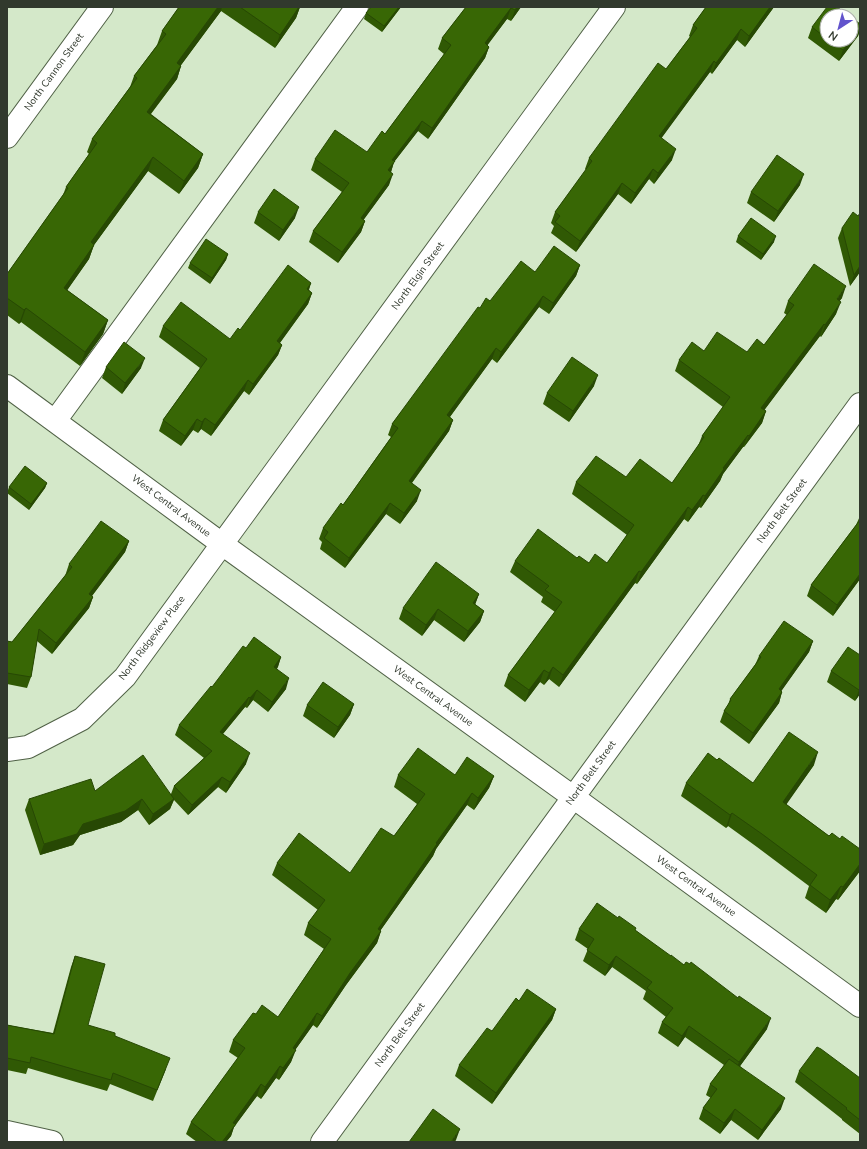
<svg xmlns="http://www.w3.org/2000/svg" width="867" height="1149" viewBox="0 0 867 1149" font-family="'Nunito Sans',sans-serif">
<rect width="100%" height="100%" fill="#d4e8c9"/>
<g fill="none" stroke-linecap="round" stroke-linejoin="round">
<g stroke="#506146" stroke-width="24">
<path id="minor" d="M7,137l95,-130
M7,386l215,158 351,253 287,209
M55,421l302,-414
M7,750l21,-3 54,-28 43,-42 489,-670
M7,1132l45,10
M322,1142l538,-738"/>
</g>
<use href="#minor" stroke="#fff" stroke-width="22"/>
</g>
<path fill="#305904" d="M179,7h121l-4,11 -21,30 -54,-37 -40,54v1l-4,13 -26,35 52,40 -5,14 -19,26 -31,-23 -54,74 -5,14 -22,31 41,30 -5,14 -23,32 -59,-44 -2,2 -12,-9v-41l56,-79 3,-8 23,-33 -2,-2 5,-13 38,-52 4,-11 23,-31 5,-14z
M371,7h30l-19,25 -18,-13 2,-6z
M466,7h55l-10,14 -4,-2 -20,26 2,2 -4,11 -57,81 -10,-8 -24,31 -3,10 -2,13 -26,35 2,1 -4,11 -23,31 -29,-21 4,-11 29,-39 -31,-22 4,-11 52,-7 18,-18 59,-80 -6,-5 4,-11z
M706,7h68l-29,40 -8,-7 -25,34 -2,-2 -49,66 11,22 -18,24 -5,-5 -18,25 -13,-10 -42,58 -25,-19 3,-7 -3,-3 4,-11 31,-42 -1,-1 4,-11 77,-89 24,-32 -1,-1 4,-11z
M827,16v24h24l9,-16v6l-2,6 -19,25 -31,-23 4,-11z
M800,185l-26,37 -27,-19 4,-11z
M258,212l37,6 -16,23 -25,-18z
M858,216l2,56 -10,14 -12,-48 4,-10z
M738,236l36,6 -13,18 -25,-18z
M228,254l-2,6 -16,24 -22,-16 2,-5z
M580,265l-4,11 -27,38 -10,-7 -42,56 -5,-4 -42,58 3,3 -4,11 -37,52 5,18 -17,23 -14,-10 -41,54 -25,-19 2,-7 -3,-3 4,-11 20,-23 48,-68 -3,-2 4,-11 88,-116 10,-7 45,-29z
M311,283l-2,7 3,3 -4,11 -28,39 2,2 -4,10 -29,40 -5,-4 -33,45 -10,-7 -3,4 -5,-3 -12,16 -22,-15 4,-11 37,-52 -41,-31 4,-11 67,13 10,-9z
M842,298l-3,3 -3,13 -15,23 -1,-1 -56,74 2,1 -4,12 -18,24h-1l-20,27 -3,7 -19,27 -2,-1 -11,15 -4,-3 -47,65 -2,-1 -76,104 -10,-8 -5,6 -4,-3 -15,20 -21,-16 4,-11 47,-63 -14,-10 2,-5 -33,-25 5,-11 62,-3 12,5h18l20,-28 -55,-41 4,-12 50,-5 46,6 26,-37 4,-10 21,-29 -48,-36 4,-11 25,-9 43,1 17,-7 23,-30 -3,-2 4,-12z
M106,367l35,1 -19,26 -20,-16z
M594,386l-25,36 -26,-18 4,-11z
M47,483l-2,5 -16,22 -22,-17 2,-6z
M860,516v63l-27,37 -26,-20 4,-11 45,-60z
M129,541l-4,11 -33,44 1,1 -4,11 -37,46 -15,-13 -6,36 -4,11 -20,-4v-43l5,1 53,-66 4,-12z
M479,594l-4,10 9,7 -4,11 -16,20 -30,-22 -12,16 -23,-17 4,-11z
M813,641l-4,11 -28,39 1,1 -3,11 -30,41 -29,-22 4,-11 4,-6 2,-6 25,-34 4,-9z
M246,648l35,9 -4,12 9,20 -18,23 -15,-12 -6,8 -2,-1 -22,27 23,30 -20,29 -8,-6 -30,28 -14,-15 -4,9 -21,16 -11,-15 -17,12 -41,13 -7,10 -33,10 -15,-45 4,-11 66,-8 76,3 3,-8 30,-28 -29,-23 4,-10z
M860,655v39l-5,7 -28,-19 4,-11z
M354,704l-4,11 -16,23 -31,-22 4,-11z
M717,760l36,23 61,-18 -28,39 43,32 11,3 20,10v22l-22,29 -2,-1 -10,14 -21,-15 4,-12 -52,-39 -29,-21 -2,2 -45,-32 5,-13z
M398,775h57l39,1 -5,12 -15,22 -7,-5 -31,44 -3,7 -53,75h1l-4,12 -31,42 -29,43 -4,-3 -18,25 -4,12 -12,18 -3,-2 -15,21 -4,-3 -23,31 -3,9 -5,6h-29l-11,-8 5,-12 47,-64 -9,-6 4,-12 23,-26 22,3 46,-68 -20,-14 4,-12 10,-13 -46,-35 5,-12 73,10 44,-37 23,-32 -23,-17z
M579,929l56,1 132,99 -27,37 41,43 -23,31 -27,-20 -11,14 -21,-15 4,-11 8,-10 -5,-3 4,-11 14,-19 -39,-28 -7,10 -20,-14 4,-11 4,-5 -23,-18 3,-8 -34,-24 -7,9 -22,-15 5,-12 -13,-9z
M75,956l13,69 27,11 51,33 -13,32 -43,-17 -3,7 -79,-23 -2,6 -19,-4v-45l46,8 18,-66z
M519,1001l37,8 -4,11 -60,84 -37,-28 4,-11 33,-34z
M799,1071l61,7v56l-18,-14v-1l-47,-37z"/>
<path fill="#274804" d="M218,7h4l-1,4 -48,65 4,-13z
M299,7h1l-4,11 -21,30 5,-13z
M399,7h2l-19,25 2,-6z
M517,7h4l-10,14 4,-11z
M770,7h4l-29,40 4,-11z
M511,8l-4,11 -26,35 4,-11z
M860,28v2l-2,6 -19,25 4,-11z
M741,29l-4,11 -25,34 4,-11z
M489,47l-4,11 -57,81 4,-11z
M714,61l-4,11 -55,75 4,-11z
M181,66l-4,13 -35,46 5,-13z
M422,121l-4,10 -24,31 -3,10 -7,9 8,-21z
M676,149l-4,11 -18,24 4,-11z
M203,154l-5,14 -19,26 5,-13z
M153,157l-5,14 -62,85 5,-14z
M653,169l-4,10 -18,25 4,-11z
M393,174l-4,11 -32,44 4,-11z
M804,174l-4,11 -26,37 4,-11z
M622,183l-4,11 -42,58 4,-11z
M299,207l-4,11 -16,23 4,-11z
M365,221l-4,11 -23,31 4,-11z
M776,236l-2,6 -13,18 2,-6z
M94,245l-5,14 -30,43 5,-14z
M228,254l-2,6 -16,24 2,-6z
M580,265l-4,11 -27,38 4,-11z
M860,266v6l-10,14 4,-11z
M311,283l-4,11v-5z
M846,286l-4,12 -10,13 5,-12z
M312,293l-4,11 -35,48 4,-11z
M543,296l-4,11 -42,56 4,-11z
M841,302l-5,12 -15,23 4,-12z
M26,308l-5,14 -2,2 5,-14z
M108,320l-5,14 -23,32 5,-14z
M824,324l-4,12 -63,84 4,-12z
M282,345l-4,10 -29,40 4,-11z
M496,348l-4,11 -49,67 4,-11z
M145,358l-4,10 -19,26 3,-11z
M598,375l-4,11 -25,36 4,-11z
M248,380l-4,11 -33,45 4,-11z
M766,411l-4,12 -18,24 5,-11z
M205,418l-4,11 -3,4 4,-11z
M197,419l-4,11 -12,16 4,-10z
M453,420l-4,11 -44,61 4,-11z
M748,435l-5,12 -20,27 -3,7 -19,27 4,-12 18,-28z
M47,483l-2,5 -16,22 2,-6z
M421,490l-4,11 -17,23 4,-11z
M703,495l-4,12 -11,15 4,-12z
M390,503l-4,11 -41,54 4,-10z
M688,507l-4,12 -47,65 4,-12z
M129,541l-4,11 -40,53 4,-11z
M639,571l-4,12 -76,104 4,-12z
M860,574v5l-27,37 4,-11z
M479,594l-4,11 -2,-2z
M93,597l-4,11 -37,46 4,-11z
M438,609l-4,11 -12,16 4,-11z
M484,611l-4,11 -16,20 4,-11z
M813,641l-4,11 -34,48 4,-11z
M281,657l-3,10 -8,10 4,-10z
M553,667l-4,12 -5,6 5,-12z
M544,670l-4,12 -15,20 4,-12z
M289,678l-3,11 -18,23 4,-10z
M860,689v5l-5,7 4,-11z
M257,690l-4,10 -6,8 3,-10z
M782,692l-3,11 -30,41 4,-11z
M249,697l-4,10 -29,35 4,-10z
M354,704l-4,11 -16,23 4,-11z
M818,752l-4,13 -35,50 4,-13z
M250,753l-4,11 -20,29 4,-11z
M494,776l-5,12 -15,22 4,-12z
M222,777l-4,10 -30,28 4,-10z
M472,793l-5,12 -31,44 -3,7 -60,85 5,-12 58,-86z
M142,799l-4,11 -17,12 -41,13 -7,10 -33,10 4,-11 39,-20z
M174,799l-4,10 -21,16 4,-11z
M732,813l-4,13 -2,2 4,-13z
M860,864v7l-22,29 5,-13z
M841,886l-5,13 -10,14 4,-13z
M381,931l-4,12 -31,42 -29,43 5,-12 28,-43z
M616,956l-4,11 -7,9 4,-11z
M556,1009l-4,11 -60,84 4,-11z
M317,1013l-4,12 -25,35 5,-12z
M771,1018l-4,11 -32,44 4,-11z
M689,1026l-4,11 -7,10 4,-11z
M296,1050l-5,12 -12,18 4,-12z
M280,1066l-4,12 -15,21 4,-12z
M261,1084l-4,12 -23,31 -3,9 -5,6h-4l11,-19z
M785,1098l-4,11 -23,31 4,-10z
M735,1109l-4,11 -11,14 4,-11z
M460,1129l-4,11 -1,2h-4z"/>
<path fill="#386705" stroke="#274804" d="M179,7h39l-41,56 4,3 -34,46 56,42 -19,27 -31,-24 -62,85 3,3 -30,43 44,32 -23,32 -59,-44 -2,2 -17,-12v-24l61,-86 -2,-1 31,-44 -5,-4 45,-61 -3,-2 32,-42 -4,-3z
M240,7h59l-19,28z
M371,7h28l-15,19 -18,-13z
M466,7h51l-2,3 -4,-2 -26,35 4,4 -57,81 -10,-7 -30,39 3,1 -7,9 5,4 -32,44 4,3 -23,31 -29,-21 36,-48 -34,-24 20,-29 32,22 15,-21 3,3 66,-89 -9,-7z
M706,7h64l-21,29 -8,-7 -25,34 -2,-2 -55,75 17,13 -18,24 -5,-4 -18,24 -13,-10 -42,58 -25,-19 5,-6 -5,-4 37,-51 -3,-3 69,-95 8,6 31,-41 -4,-3z
M827,7h10l12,9h-22v23l-15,-12z
M851,17l9,7v4l-9,12z
M829,40h22l-8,10z
M777,155l27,19 -26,37 -27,-19z
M274,189l25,18 -16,23 -25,-18z
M853,212l5,4 2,-3v53l-6,9 -12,-47z
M751,218l25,18 -13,18 -25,-18z
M206,239l22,15 -16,24 -22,-15z
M554,246l26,19 -27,38 -10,-7 -42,56 -5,-4 -49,67 6,5 -44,61 12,9 -17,23 -14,-10 -41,55 -25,-20 4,-6 -5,-4 18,-25 2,2 55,-77 -6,-4 86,-117 2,1 6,-10 4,3 31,-40 14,11z
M814,264l32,22 -9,13 4,3 -16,23 -1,-1 -63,84 5,3 -17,25 -1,-1 -25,33 1,1 -19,27 -2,-1 -11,15 -4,-3 -47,65 -2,-1 -76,104 -10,-8 -4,6 -5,-3 -15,20 -21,-15 54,-73 -17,-12 4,-4 -34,-25 23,-32 39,29 2,-2 10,7 6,-9 12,9 27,-38 -58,-43 20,-26 30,21 14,-18 32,24 32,-46 -2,-1 28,-39 -51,-37 13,-18 12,9 13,-19 30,20 10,-13 7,6 30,-40 -6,-4z
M288,265l23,18 -4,6 5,4 -35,48 5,4 -29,39 -5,-4 -33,45 -10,-7 -3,4 -5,-3 -12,17 -22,-16 44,-61 -44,-33 18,-24 49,37 8,-11 2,2z
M124,342l21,16 -20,25 -19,-16z
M572,357l26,18 -25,36 -26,-18z
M25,466l22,17 -16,21 -22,-17z
M860,520v54l-23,31 -26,-20z
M101,521l28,20 -40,53 4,3 -37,46 -17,-14 -8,48 -24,-4v-32l5,1 60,-75 -3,-3z
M436,562l43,32 -6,9 11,8 -16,20 -30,-22 -12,16 -23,-17z
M784,621l29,20 -34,48 3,3 -29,41 -29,-22 7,-11 -1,-1 31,-42 -2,-1z
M254,637l27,20 -7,10 15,11 -17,24 -15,-12 -7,8 -1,-1 -29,35 30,21 -20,29 -8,-5 -30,28 -18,-19 38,-35 -33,-26 32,-39 1,1 31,-41 3,2z
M848,647l12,8v34l-1,1 -28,-19z
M323,682l31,22 -16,23 -31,-22z
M789,732l29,20 -35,50 46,34 3,-3 8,6 2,-3 18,13v15l-17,23 -2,-1 -11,14 -20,-15 7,-10 -55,-41 -30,-21 -2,2 -44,-32 22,-30 9,7 2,-2 34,25z
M418,748l37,27 12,-18 27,19 -16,22 -6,-5 -36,50 1,1 -59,85 3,2 -31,42 -28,43 -5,-3 -24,35 3,2 -13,18 -3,-2 -15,21 -4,-3 -28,39 3,1 -14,18h-5l-26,-20 54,-74 -12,-8 20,-27 3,1 6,-9 16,12 53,-78 -23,-16 17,-23 -48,-37 22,-30 51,40 31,-45 13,8 31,-42 -27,-19z
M143,755l31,44 -21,15 -11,-15 -17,12 -42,13 -6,10 -33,10 -15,-45 62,-20 4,12z
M597,903l21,15 1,-2 17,12 -1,2 36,26v-1l13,10 2,-3 4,2 1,-2 47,36 1,-2 32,22 -32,44 -50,-36 -7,10 -20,-14 11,-14 -26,-20 5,-6 -36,-26 -7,9 -22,-15 7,-11 -15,-10z
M75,956l30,8 -17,61 27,8v3l55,22 -13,32 -44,-17 -2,7 -80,-23 -1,6 -23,-5v-33l47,9z
M527,989l29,20 -60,84 -37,-28 28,-37 5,3 24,-33 3,3z
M817,1047l4,2 39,29v42l-14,-11 1,-1 -48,-37z
M729,1059l56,39 -23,32 -27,-21 -11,14 -21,-15 14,-19 -7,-5z
M433,1109l27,20 -9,13h-42z"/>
<g text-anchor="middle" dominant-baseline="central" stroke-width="4" stroke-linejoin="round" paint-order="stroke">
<g font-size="10" fill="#31392d" stroke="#fff">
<text transform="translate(54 72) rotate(-54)">North Cannon Street</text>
<text transform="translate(418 276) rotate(-54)">North Elgin Street</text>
<text transform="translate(171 506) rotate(37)">West Central Avenue</text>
<text transform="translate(782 511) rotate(-54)">North Belt Street</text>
<text transform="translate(152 638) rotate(-53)">North Ridgeview Place</text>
<text transform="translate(433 696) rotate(36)">West Central Avenue</text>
<text transform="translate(591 773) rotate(-54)">North Belt Street</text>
<text transform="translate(696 886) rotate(36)">West Central Avenue</text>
<text transform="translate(400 1035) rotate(-54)">North Belt Street</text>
</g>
</g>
<rect width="867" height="1149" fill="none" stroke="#31392d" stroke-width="16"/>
<g transform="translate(839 28) rotate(216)"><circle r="19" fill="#ffffff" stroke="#adb0ab"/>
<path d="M0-3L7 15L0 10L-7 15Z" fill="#6253cc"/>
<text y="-6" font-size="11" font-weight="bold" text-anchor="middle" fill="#31392d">N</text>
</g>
</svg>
